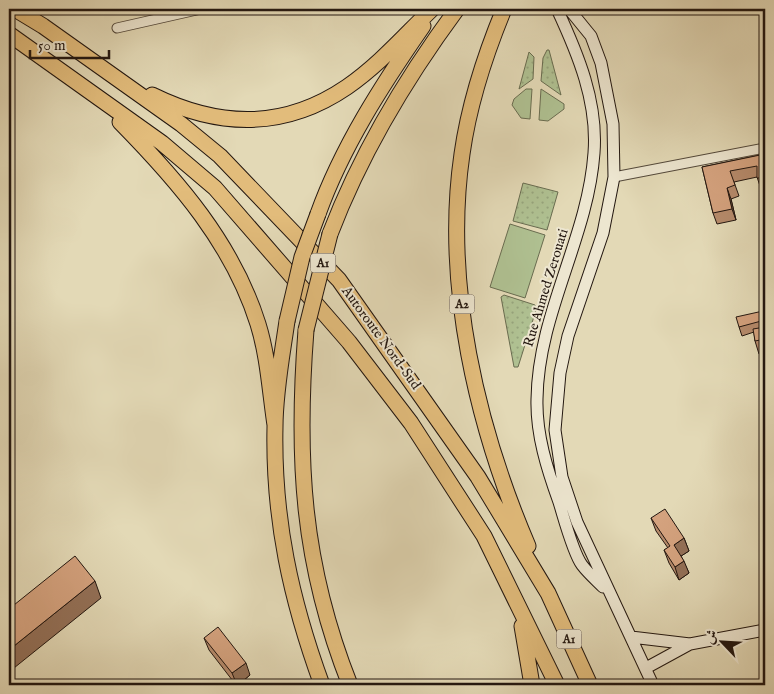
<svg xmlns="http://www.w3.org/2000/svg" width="774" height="694" viewBox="0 0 774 694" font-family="'IM FELL English',Amiri,serif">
<defs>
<pattern id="park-dots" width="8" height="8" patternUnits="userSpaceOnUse" patternTransform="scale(1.25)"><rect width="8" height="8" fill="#afc091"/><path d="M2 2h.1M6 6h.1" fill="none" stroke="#96a47c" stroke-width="1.8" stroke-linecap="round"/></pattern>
</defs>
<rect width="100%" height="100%" fill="#e3d9b6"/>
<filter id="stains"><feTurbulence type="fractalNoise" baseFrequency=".004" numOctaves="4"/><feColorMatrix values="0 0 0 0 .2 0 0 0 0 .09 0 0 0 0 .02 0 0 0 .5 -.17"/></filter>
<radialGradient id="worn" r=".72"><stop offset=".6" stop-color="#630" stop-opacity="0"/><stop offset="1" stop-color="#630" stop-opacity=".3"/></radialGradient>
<path fill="#afc091" stroke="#696c50" d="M526,89h6l-2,30 -9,-1 -9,-13 2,-6z
M541,89l23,15v5l-16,12 -9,-1z
M510,224l35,11 -20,63 -35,-11z"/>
<path fill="url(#park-dots)" stroke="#696c50" d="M547,50h2l12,45 -20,-14 2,-23z
M529,52l5,5 -1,22 -14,10z
M523,183l35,9 -11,38 -34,-9z
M504,295l31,10 1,5 -18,57h-4l-13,-70z"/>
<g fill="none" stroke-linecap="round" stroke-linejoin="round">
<g stroke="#53483a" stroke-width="11">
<path id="street" d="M117,28l84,-19
M614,177l151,-29"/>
</g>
<g stroke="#231710" stroke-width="13">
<path id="secondary" d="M557,9c21,45 41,93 37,144 -6,85 -56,160 -57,246 -1,35 10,70 22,103 5,16 14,51 23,63 6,8 14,15 21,22
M569,9l22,27 10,27 12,61 1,53 -11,56 -35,103 -8,37 -5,57 7,47 15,45 76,163
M631,637l59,7 75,-14
M646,668l44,-24"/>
</g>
<g stroke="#231710" stroke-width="17">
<path id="highway" d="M15,9l28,17 138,98 39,32 119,124 139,197 70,116 42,92
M504,9c-19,46 -35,95 -42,145 -19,130 15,273 66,392
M9,34l153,109 53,45 134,154 62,81 73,113 73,149
M152,95c67,33 132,35 195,-8 32,-22 58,-52 85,-78
M120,122c58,59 113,122 138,202 10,32 12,68 17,101
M318,214c24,-67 64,-129 105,-188
M330,234c31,-81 76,-156 127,-225
M287,321c-5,35 -12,71 -12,106 -2,92 16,173 47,258
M306,330c-10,129 -4,234 44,355
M522,626l10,59"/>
</g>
<use href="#street" stroke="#ede6d0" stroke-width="9"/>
<use href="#secondary" stroke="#ede6d0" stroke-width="11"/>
<use href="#highway" stroke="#e2bc7b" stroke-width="15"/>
<g stroke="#231710" stroke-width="17" stroke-linecap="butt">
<path id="highway-bridge" d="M287,321l15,-64 16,-43
M306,330l24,-96"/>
</g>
<use href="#highway-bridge" stroke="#e2bc7b" stroke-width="15"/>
</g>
<path fill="#b68b6c" stroke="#231710" d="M765,154v35h-4l-4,-12 -23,5 5,14 -8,3 5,21 -19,4 -4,-11 -11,-46z
M765,316v37l-6,1 -4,-13 -1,-9 -12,4 -3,-9z
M651,518l33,20 5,13 -8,5 8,17 -10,7 -10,-17 -5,-13 4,-2 -12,-17z
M204,638l46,37 -12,10h-2l-27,-35z"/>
<path fill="#947158" stroke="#231710" d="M727,188l4,11 5,21 -4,-11z
M684,538l5,13 -11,7 -4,-13z
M684,561l5,12 -10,7 -4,-13z
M95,581l6,17 -92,74v-22z
M246,663l4,12 -12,10h-1l-5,-12z"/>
<path fill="#d4a27e" stroke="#231710" d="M765,154v24h-8v-12l-27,5 5,14 -8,3 5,21 -19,4 -11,-46z
M763,311l2,9 -26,7 -3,-10z
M765,327v12l-10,2 -2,-12z
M665,509l19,29 -10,7 10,16 -9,6 -11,-17 6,-4 -19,-28z
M75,556l20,25 -86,69v-41z
M218,627l28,36 -14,10 -28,-35z"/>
<g text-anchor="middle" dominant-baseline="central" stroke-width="4" stroke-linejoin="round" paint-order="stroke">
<g fill="#ede6d0" stroke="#60554a" stroke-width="1">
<rect x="310.5" y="253.5" width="25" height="19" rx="4"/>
<rect x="449.5" y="294.5" width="25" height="19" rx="4"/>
<rect x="556.5" y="629.5" width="25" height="19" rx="4"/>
</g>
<g font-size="12" font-weight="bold" fill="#231710">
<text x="323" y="263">A1</text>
<text x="462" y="304">A2</text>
<text x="569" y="639">A1</text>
</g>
<g font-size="14" fill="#231710" stroke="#ede6d0">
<text transform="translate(546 288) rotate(-73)">Rue Ahmed Zerouati</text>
<text transform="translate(381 338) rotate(54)">Autoroute Nord-Sud</text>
</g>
</g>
<rect width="774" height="694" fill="none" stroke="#e3d9b6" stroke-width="30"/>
<rect x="10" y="10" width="754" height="674" fill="none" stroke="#231710" stroke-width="2.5"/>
<rect x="15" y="15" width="744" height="664" fill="none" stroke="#231710"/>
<g transform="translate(722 642) rotate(295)" stroke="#ede6d0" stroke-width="4" paint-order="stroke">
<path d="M0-4L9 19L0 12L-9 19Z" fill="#231710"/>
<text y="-8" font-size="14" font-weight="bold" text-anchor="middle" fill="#231710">ش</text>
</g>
<path d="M30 50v8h79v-8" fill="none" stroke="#231710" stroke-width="2.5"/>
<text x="38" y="50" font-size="15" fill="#231710" stroke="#ede6d0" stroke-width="4" paint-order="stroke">50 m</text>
<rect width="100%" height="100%" filter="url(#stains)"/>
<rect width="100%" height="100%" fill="url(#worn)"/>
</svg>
